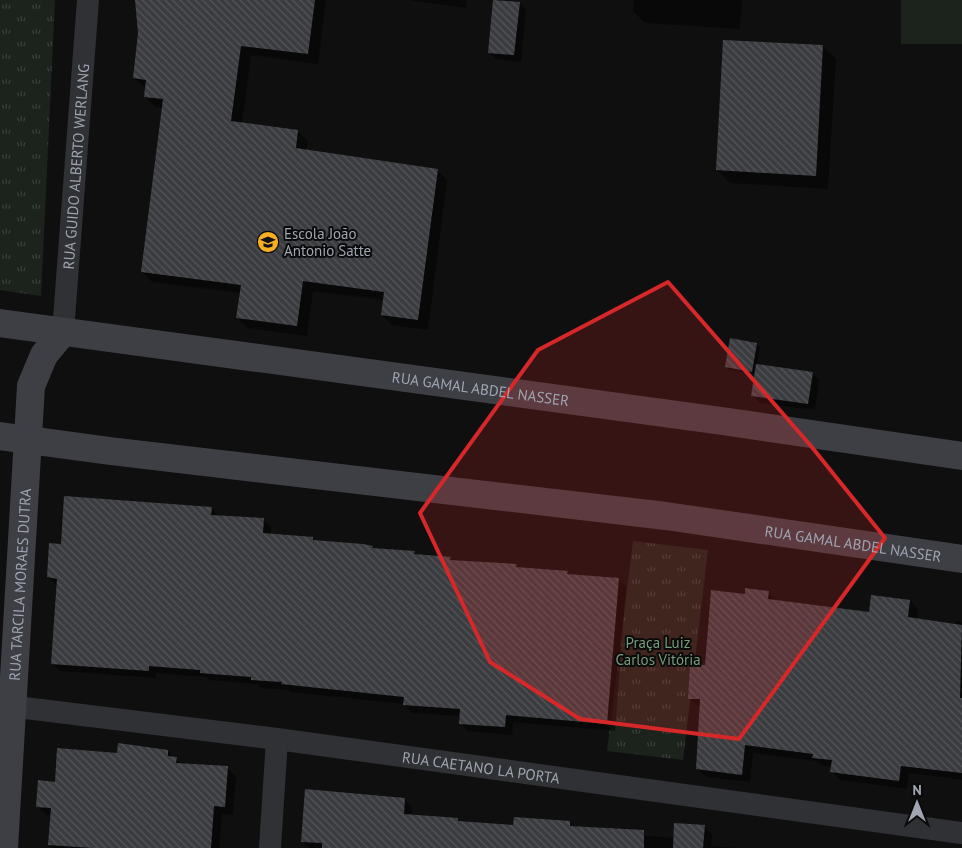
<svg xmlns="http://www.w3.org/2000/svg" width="962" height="848" viewBox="0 0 962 848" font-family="'PT Sans',sans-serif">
<defs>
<pattern id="park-tufts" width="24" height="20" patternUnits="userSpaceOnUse" patternTransform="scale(1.25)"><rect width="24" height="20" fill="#1b231c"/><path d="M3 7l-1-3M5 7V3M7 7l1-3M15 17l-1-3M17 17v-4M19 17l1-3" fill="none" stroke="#39403b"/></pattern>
<pattern id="building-back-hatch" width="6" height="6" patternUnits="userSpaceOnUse" patternTransform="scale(1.25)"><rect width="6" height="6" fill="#3b3c40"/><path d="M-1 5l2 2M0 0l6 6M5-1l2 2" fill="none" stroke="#545559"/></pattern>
</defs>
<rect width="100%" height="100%" fill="#0f0f10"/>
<path fill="#1b231c" d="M901,0h61v44h-61z"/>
<path fill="url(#park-tufts)" d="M0,0h55l-14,296 -41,-6z
M633,541l75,9 -25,210 -76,-9z"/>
<path fill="#0007" d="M148,0h178l-8,64 -67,-9 -9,69 55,7 11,10 -2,10 131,19 10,10 -19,150 -36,-5 -10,-10 2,-15 -71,-9 -6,45 -59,-8 -11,-10 4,-25 -89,-11 -10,-10 21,-164 -8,-1 -10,-11 1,-8 -12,-10z
M409,0h58l-1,8z
M494,0l26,3 6,7 -5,52 -25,-3 -7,-7z
M634,0h108l-2,29 -95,-6 -12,-12z
M822,46l14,13 -8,130 -98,-6 -13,-13z
M756,344l4,3 -3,18 55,8 7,7 -4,30 -55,-7 -7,-7 3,-22 -27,-4 -3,-3z
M211,508l8,8 44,4 8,7v8l42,3 3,4 56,5 3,2 39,3 4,4 32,2 3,3 63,4 4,4 47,3 4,4 47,3 8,8 -11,144 -102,-9 -1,13 -44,-4 -8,-8 1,-7 -49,-3 -8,-9 -113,-12 -2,-2 -29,-2 -3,-4 -48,-4 -3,-3 -50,-4v5l-96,-7 -8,-8 5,-78 -9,-8 14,-32z
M768,592l8,9 94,12 2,-17 38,5 8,8 -1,11 38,5 1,-4 6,1v158l-53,-7 -2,16 -67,-9 -8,-8 1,-5 -11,-2 -5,-4 -64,-8 -3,29 -44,-5 -9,-9 4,-61 -4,-1 -8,-8 57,-102z
M168,751l14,14 45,3 9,8 -3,39 -11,-1 -3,34h-166l-4,-4 2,-29h-5l-9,-9 19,-23 62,-28z
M404,799l8,8v9l45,4 3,3 54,4 56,-5 5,5 57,8 43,3 29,-11 8,7 -1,12 28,2h-430l-6,-6z"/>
<path fill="url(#building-back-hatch)" d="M135,0h180l-7,54 -67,-8 -10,75 67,9 -2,18 142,21 -20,151 -37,-5 3,-23 -81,-11 -6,45 -61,-8 5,-33 -100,-13 22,-173 -19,-2 2,-17 -13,-2 5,-45z
M493,0l27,2 -6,53 -26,-2z
M723,40l100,5 -7,131 -100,-6z
M730,338l27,5 -5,29 -27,-5z
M756,364l57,8 -5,32 -57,-8z
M64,496l148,11 -1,8 53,3 -1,15 50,4v3l50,4 10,2 -1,2 43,3 -1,3 37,3 -1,3 67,4 -1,3 52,4 -1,3 52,4 -12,146 -101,-9 -1,12 -46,-3 1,-15 -57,-4 1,-8 -123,-13 1,-2 -31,-2v-3l-51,-4v-3l-51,-4v5l-98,-7 6,-85 -10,-2 2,-34 12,1z
M745,588l24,3 -1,8 101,13 2,-17 39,5 -2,17 54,8 -2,73h2v75l-61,-7 -2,15 -69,-9 2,-12 -20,-2 1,-4 -68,-9 -3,30 -46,-6 4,-70h-12l2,-35 15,1 6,-75 34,4z
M118,743l50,7v6l9,1 -1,6 52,3 -3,41 -11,-1 -3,42h-118l-45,-3 3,-37 -15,-1 2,-27 17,2 2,-34 60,5z
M305,789l100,9 -1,16 54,4v3l55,4 1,-8 56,4v5l74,4v18h-322v-5l-21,-1z
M674,823l31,2 -2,23h-30z"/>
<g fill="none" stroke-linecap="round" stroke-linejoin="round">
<g stroke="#303135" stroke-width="22">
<path id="s1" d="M63,332l25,-332"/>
<path id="s2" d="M0,705l277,34 685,94"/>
<path d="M270,848l7,-109"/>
</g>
<g stroke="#3e3f45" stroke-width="28">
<path id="s3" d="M0,323l722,98 240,35"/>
<path id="s4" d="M0,436l110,15 556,65 296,43"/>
<path id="s5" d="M4,848l27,-462 13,-31 19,-23"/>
</g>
</g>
<path fill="#d62828" fill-opacity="0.2" stroke="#d62828" stroke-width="4" stroke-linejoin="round" d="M668,282l143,164 74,92 -146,201 -159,-20 -90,-57 -70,-149 118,-163z"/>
<defs>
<g id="school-disc" transform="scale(1.125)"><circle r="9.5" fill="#f4af23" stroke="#0a0a0b"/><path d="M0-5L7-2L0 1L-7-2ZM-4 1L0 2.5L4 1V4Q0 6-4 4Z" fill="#111"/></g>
</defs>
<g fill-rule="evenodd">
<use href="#school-disc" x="268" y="242"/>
</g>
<g text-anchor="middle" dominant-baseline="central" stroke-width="4" stroke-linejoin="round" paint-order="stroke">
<g font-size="15" fill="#9fa5b1" stroke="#0a0a0b">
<text stroke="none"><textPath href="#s1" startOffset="166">RUA GUIDO ALBERTO WERLANG</textPath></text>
<text stroke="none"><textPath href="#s3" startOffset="485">RUA GAMAL ABDEL NASSER</textPath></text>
<text stroke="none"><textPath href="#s4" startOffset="860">RUA GAMAL ABDEL NASSER</textPath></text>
<text stroke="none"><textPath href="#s5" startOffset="264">RUA TARCILA MORAES DUTRA</textPath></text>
<text stroke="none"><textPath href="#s2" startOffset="485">RUA CAETANO LA PORTA</textPath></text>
</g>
<g font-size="15" fill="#9fa5b1" stroke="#0a0a0b" text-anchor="start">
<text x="284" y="233">Escola João<tspan x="284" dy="17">Antonio Satte</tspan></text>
</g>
<g font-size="15" fill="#769d78" stroke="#0a0a0b">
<text x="658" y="642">Praça Luiz<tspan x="658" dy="17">Carlos Vitória</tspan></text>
</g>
</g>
<g transform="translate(917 803)" stroke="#0a0a0b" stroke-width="4" paint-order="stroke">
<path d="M0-4L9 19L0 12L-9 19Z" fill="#9fa5b1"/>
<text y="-8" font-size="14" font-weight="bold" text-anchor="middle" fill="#9fa5b1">N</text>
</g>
</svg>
